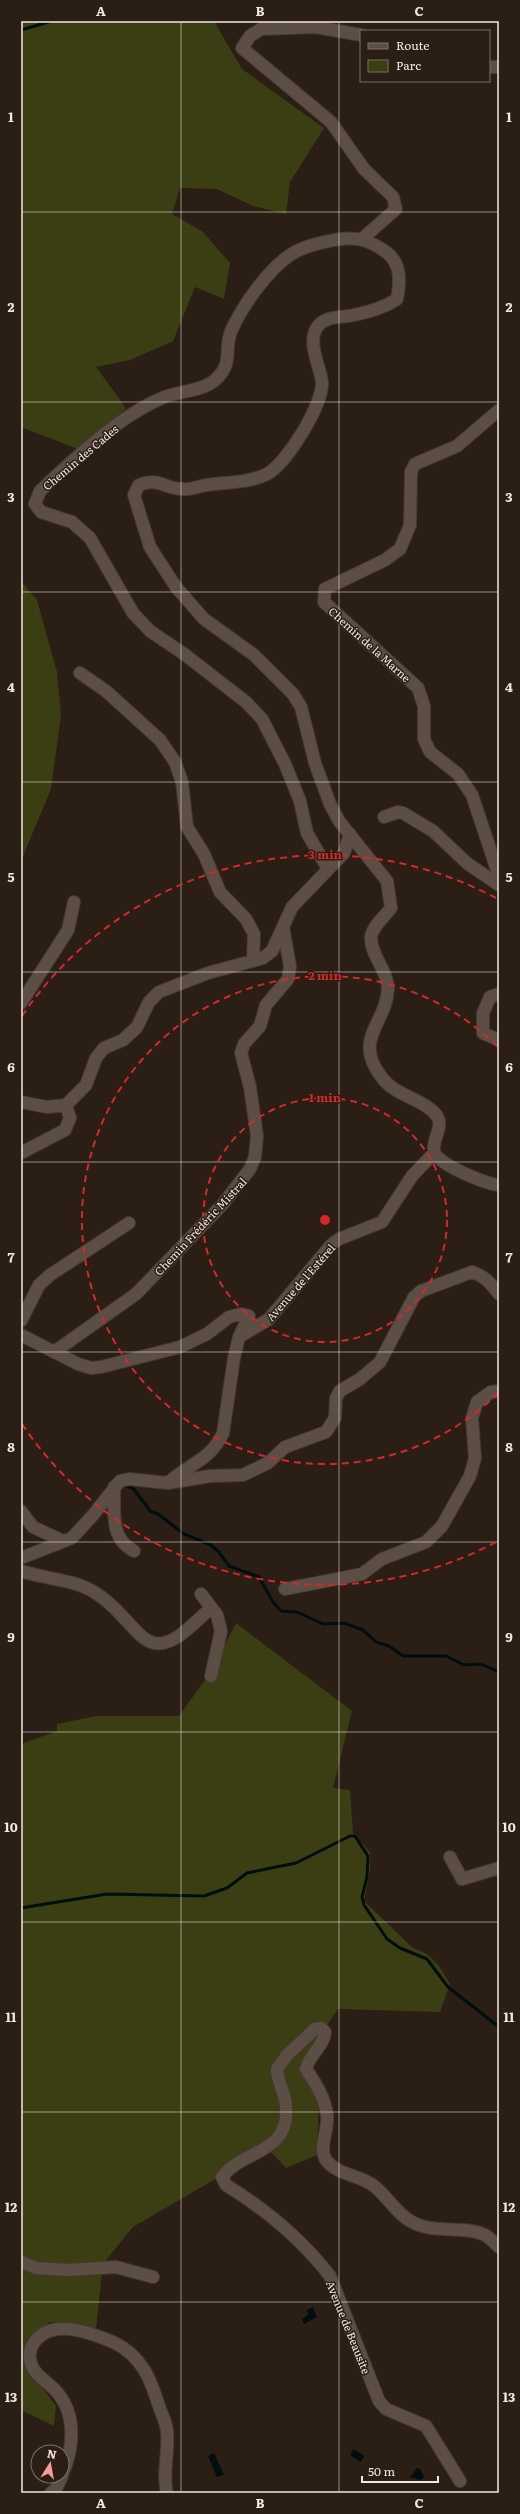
<svg xmlns="http://www.w3.org/2000/svg" width="520" height="2514" viewBox="0 0 520 2514" font-family="Literata,serif">
<rect width="100%" height="100%" fill="#2a1e15"/>
<path fill="#3b3e12" d="M21,21h193l28,48 82,59 -34,54 -4,32 -33,-8 -36,-17 -37,-1 -8,26 30,17 28,32 -6,36 -29,-12 -22,54 -43,19 -34,7 30,41 -43,43 -62,-24z
M21,581l16,19 20,72 4,43 -10,74 -30,72z
M236,1623l116,88 -19,77 17,2 3,43 17,19v18l-6,31 49,47 14,6 12,12 11,18 -10,28 -102,-3 -38,55 19,40 -2,51 -31,13 -16,-17 -46,23 -91,53 -30,37 -7,65 -23,-6 -24,-1 -17,22 2,32 22,30 -2,20 -33,-16v-666l36,-13v-7l39,-8h83l31,-43z"/>
<path fill="#000e0f" d="M313,2307l4,10 -13,7 -2,-5 6,-4 -1,-5z
M354,2449l10,7 -3,6 -11,-7z
M214,2453l10,22 -7,2 -9,-21z
M417,2468l3,1 4,8 -3,3 -11,-3z"/>
<g fill="none" stroke-linecap="round" stroke-linejoin="round">
<path stroke="#000e0f" stroke-width="3" d="M21,30l31,-9
M123,1485l10,3 17,23 8,3 26,20 27,11 8,7 10,14 30,11 14,25 8,9 16,1 26,12 21,-1 19,7 13,12 13,4 14,10h43l18,9 17,-1 18,8
M21,1908l86,-14 97,2 23,-8 20,-15 49,-10 54,-27h5l13,20 -1,21 -5,20 2,8 23,34 13,9 27,11 21,28 51,40"/>
<g stroke="#433a34" stroke-width="14">
<path id="street" d="M361,35l-45,-8 -55,2 -11,7 -8,12 89,74 33,47 29,28 3,12 -34,30
M489,67h10
M499,410l-42,36 -42,18 -4,8 -1,53 -10,24 -15,11 -60,29 -1,13 94,86 6,18v33l6,13 28,22 14,21 27,81
M80,673l26,18 54,49 15,22 7,20 5,45 17,27 16,38 26,27 8,15 -1,27
M384,817l14,-5 5,1 30,18 35,33 31,21
M328,869l-21,-36 -7,-32 -15,-37 -23,-45 -16,-17 -62,-48 -34,-23 -17,-18 -43,-75 -18,-16 -31,-10 -6,-8 5,-13c33,-31 78,-74 120,-92 16,-8 40,-7 54,-18 22,-19 8,-32 18,-52 11,-24 36,-59 58,-74 14,-10 55,-20 72,-15 9,2 17,7 24,12 16,11 14,31 11,47 -13,9 -28,13 -43,16 -12,3 -27,0 -36,11 -12,15 2,40 4,56 1,23 -35,81 -55,92 -17,9 -41,8 -60,11 -8,1 -16,5 -24,4 -18,0 -25,-12 -44,-4l-5,10 16,52 26,40 28,32 50,36 39,39 8,13 14,56 15,41 9,17 48,60 4,27c-6,8 -19,19 -20,29 -1,18 17,33 17,52 -2,36 -37,50 -5,90 13,17 43,21 54,37 7,11 -5,23 -3,35 2,13 52,33 65,34
M499,994l-9,3 -7,16v20l16,7
M21,1003l47,-73 6,-28
M21,1102l26,5 19,-2 20,-20 10,-27 8,-10 19,-8 14,-13 12,-25 10,-10 49,-19 55,-15 9,-7 20,-44 52,-54 6,-19
M21,1153l44,-23 5,-12 -4,-13
M21,1321l18,-36 11,-10 79,-52
M21,1335l57,29 13,4 10,-1 79,-20 27,-13 22,-17 12,-3 8,2 -10,21
M54,1352l82,-58 86,-89 28,-36 5,-12 2,-21 -7,-49 -9,-34 3,-9 16,-18 6,-21 22,-26 2,-13 -7,-39
M169,1482c20,-18 42,-22 54,-49l11,-75 5,-21 30,-18 62,-74 8,-6 43,-17 30,-46 22,-23
M114,1487c1,25 -5,51 20,64
M21,1511l12,16 30,14
M21,1558l51,-20 21,-23 27,-34 9,-2 39,4 42,-7 33,-1 25,-12 17,-16 41,-15 9,-14 1,-20 4,-7 20,-12 20,-17 34,-65 7,-6 51,-19c13,4 19,12 27,22
M21,1571c24,8 52,8 73,21 10,6 20,15 28,24 18,18 28,39 57,20 11,-8 22,-19 32,-28
M285,1589l77,-15 20,-15 44,-17 16,-16 28,-50 5,-18 -3,-40 5,-16 14,-10 8,-1
M201,1594l16,21 4,16 -10,45
M450,1857l12,22 37,-11
M21,2262l15,6 32,2 48,-3 37,10
M62,2475c12,-27 15,-62 -7,-85 -9,-10 -24,-16 -25,-32 -1,-8 2,-14 7,-19 19,-20 54,-6 76,3 30,14 38,39 47,67 3,8 7,16 7,23 2,20 -5,42 0,61
M460,2481l-34,-55 -40,-17 -7,-8 -49,-125c-28,-36 -65,-67 -104,-91l-4,-8c21,-28 68,-23 64,-70 0,-13 -9,-25 -9,-38l10,-14 28,-26 6,-1 4,4c-1,14 -16,23 -19,37 10,15 19,29 21,46 2,14 -9,33 -1,45 11,15 34,15 48,26 14,11 23,29 40,37 22,11 49,2 71,12 5,3 10,8 14,12
M51,2493l5,-4 6,-13"/>
</g>
<use href="#street" stroke="#5c4e44" stroke-width="12"/>
</g>
<path fill="none" stroke="#f2e9e3" stroke-width="1" stroke-opacity="0.55" d="M181,21v2472M339,21v2472M21,212h478M21,402h478M21,592h478M21,782h478M21,972h478M21,1162h478M21,1352h478M21,1542h478M21,1732h478M21,1922h478M21,2112h478M21,2302h478"/>
<g fill="none" stroke="#d62828" stroke-width="2" stroke-dasharray="7 5">
<circle cx="325" cy="1220" r="122"/>
<path d="M498 1393A244 244 0 1 1 498 1047"/>
<path d="M496 1542A365 365 0 0 1 22 1424M22 1016A365 365 0 0 1 496 898"/>
</g>
<g text-anchor="middle" dominant-baseline="central" stroke-width="3" stroke-linejoin="round" paint-order="stroke">
<g font-size="11" fill="#f2e9e3" stroke="#2a1e15">
<text transform="translate(80 457) rotate(-40)">Chemin des Cades</text>
<text transform="translate(370 644) rotate(42)">Chemin de la Marne</text>
<text transform="translate(200 1226) rotate(-47)">Chemin Frédéric Mistral</text>
<text transform="translate(300 1282) rotate(-49)">Avenue de l'Estérel</text>
<text transform="translate(349 2327) rotate(68)">Avenue de Beausite</text>
</g>
</g>
<circle cx="325" cy="1220" r="6" fill="#d62828" stroke="#2a1e15" stroke-width="2"/>
<g font-size="12" text-anchor="middle" font-weight="bold" fill="#d62828" stroke="#2a1e15" stroke-width="3" stroke-linejoin="round" paint-order="stroke">
<text x="325" y="859">3 min</text>
<text x="325" y="980">2 min</text>
<text x="325" y="1102">1 min</text>
</g>
<rect width="520" height="2514" fill="none" stroke="#2a1e15" stroke-width="44"/>
<rect x="360" y="30" width="130" height="52" fill="#2a1e15" stroke="#7a6f67"/>
<rect x="368" y="43" width="20" height="6" fill="#5c4e44" stroke="#7a6f67"/>
<text x="396" y="50" font-size="12" fill="#f2e9e3">Route</text>
<rect x="368" y="60" width="20" height="12" fill="#3b3e12" stroke="#7a6f67"/>
<text x="396" y="70" font-size="12" fill="#f2e9e3">Parc</text>
<g transform="translate(50 2464) rotate(11)"><circle r="19" fill="#2a1e15" stroke="#7a6f67"/>
<path d="M0-3L7 15L0 10L-7 15Z" fill="#f59b9d"/>
<text y="-6" font-size="11" font-weight="bold" text-anchor="middle" fill="#f2e9e3">N</text>
</g>
<path d="M362 2476v6h76v-6" fill="none" stroke="#f2e9e3" stroke-width="2"/>
<text x="368" y="2476" font-size="12" fill="#f2e9e3" stroke="#2a1e15" stroke-width="3" paint-order="stroke">50 m</text>
<rect x="22" y="22" width="476" height="2470" fill="none" stroke="#f2e9e3" stroke-width="1.5"/>
<g font-size="13" text-anchor="middle" font-weight="bold" fill="#f2e9e3">
<text x="101" y="16">A</text>
<text x="260" y="16">B</text>
<text x="419" y="16">C</text>
<text x="11" y="122">1</text>
<text x="509" y="122">1</text>
<text x="11" y="312">2</text>
<text x="509" y="312">2</text>
<text x="11" y="502">3</text>
<text x="509" y="502">3</text>
<text x="11" y="692">4</text>
<text x="509" y="692">4</text>
<text x="11" y="882">5</text>
<text x="509" y="882">5</text>
<text x="11" y="1072">6</text>
<text x="509" y="1072">6</text>
<text x="11" y="1262">7</text>
<text x="509" y="1262">7</text>
<text x="11" y="1452">8</text>
<text x="509" y="1452">8</text>
<text x="11" y="1642">9</text>
<text x="509" y="1642">9</text>
<text x="11" y="1832">10</text>
<text x="509" y="1832">10</text>
<text x="11" y="2022">11</text>
<text x="509" y="2022">11</text>
<text x="11" y="2212">12</text>
<text x="509" y="2212">12</text>
<text x="11" y="2402">13</text>
<text x="509" y="2402">13</text>
<text x="101" y="2508">A</text>
<text x="260" y="2508">B</text>
<text x="419" y="2508">C</text>
</g>
</svg>
